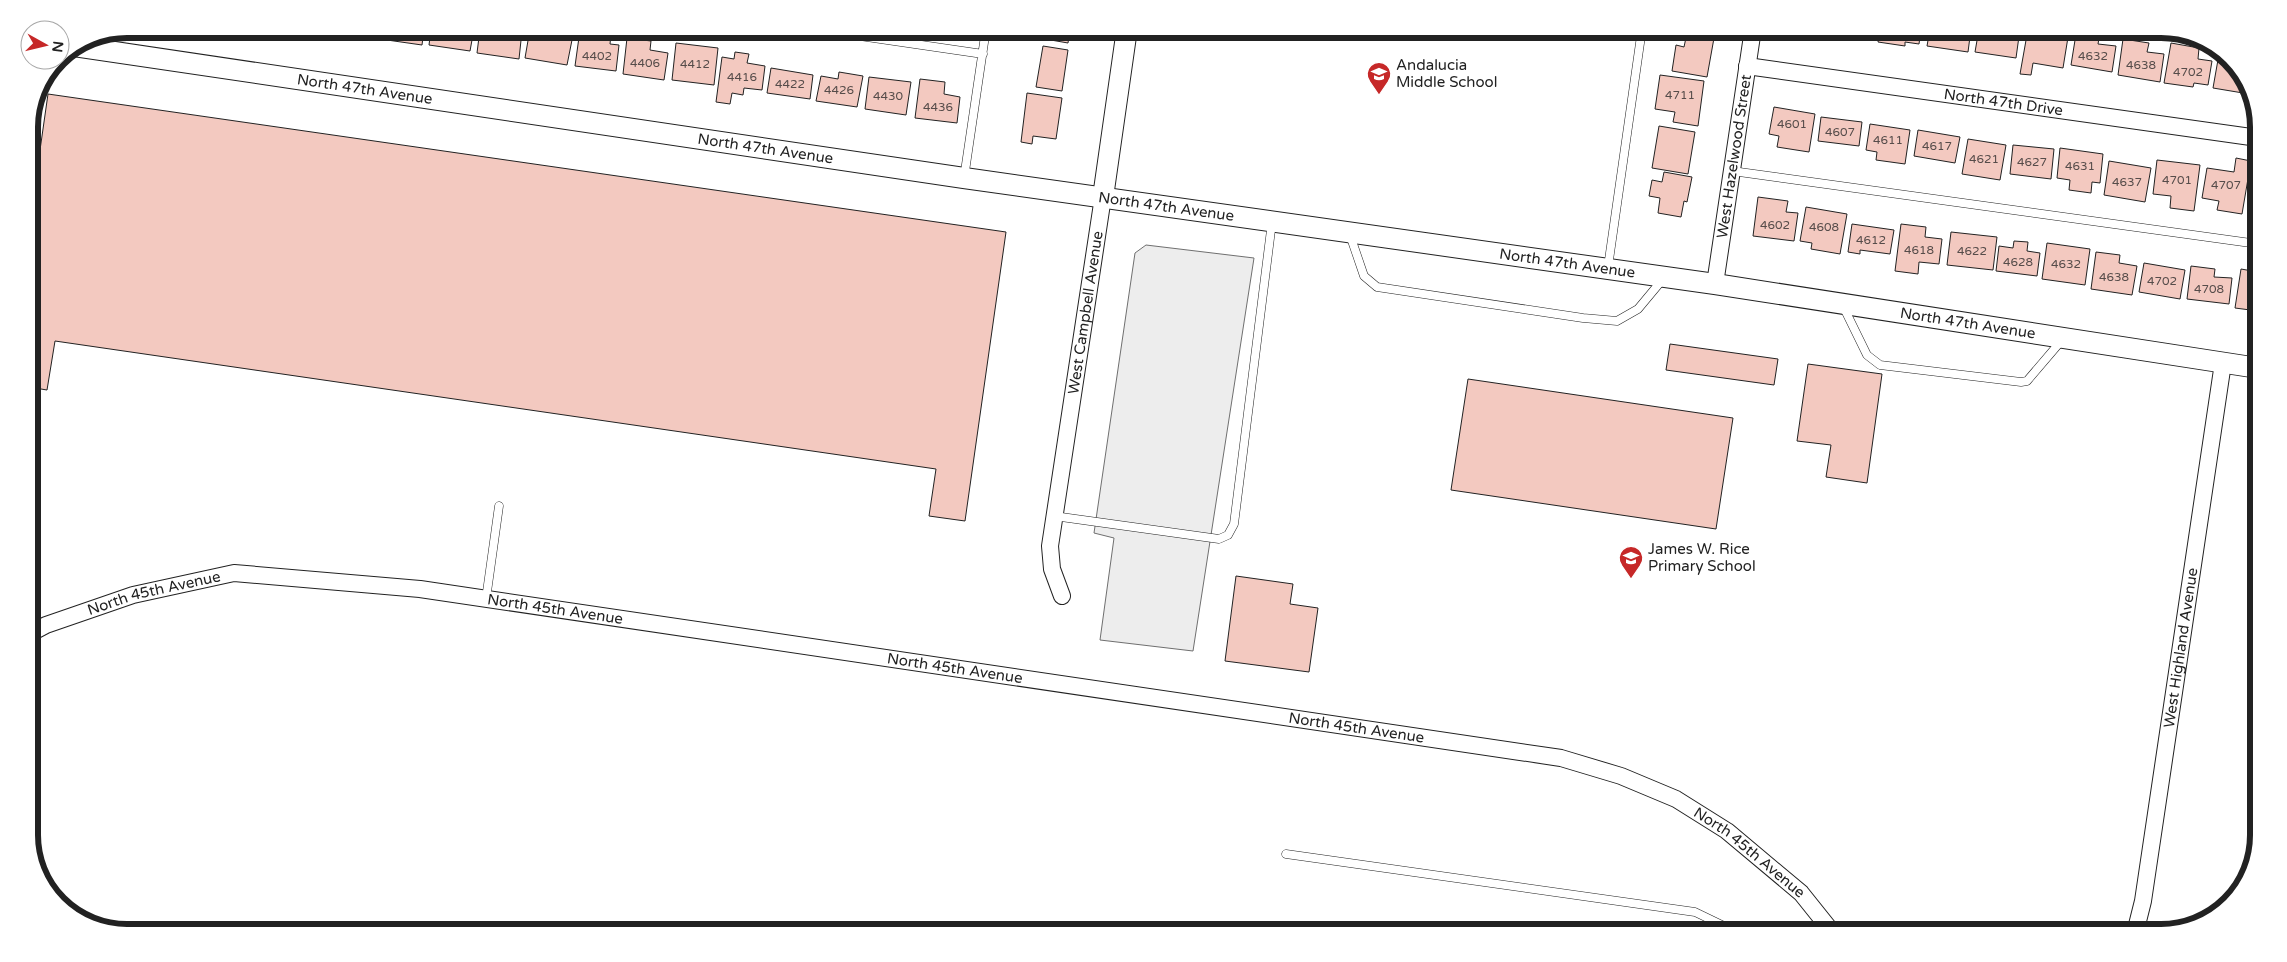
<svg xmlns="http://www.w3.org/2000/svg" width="2287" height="962" viewBox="0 0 2287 962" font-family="'Varela Round',sans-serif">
<rect width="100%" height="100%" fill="#fff"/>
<path fill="#ededed" stroke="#6f6f6f" d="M1146,245l108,13 -61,393 -93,-11 14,-102 -20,-5 41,-280z"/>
<path fill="#f3c9c0" stroke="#222" d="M332,29h42l-1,8z
M382,29h42l-2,16 -42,-6z
M431,29h43l-4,22 -41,-6z
M480,29l42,2 -3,28 -42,-6z
M530,29h24l-1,8 19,3 -5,25 -42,-7z
M1046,29h24l-2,14 -23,-4z
M1783,29h41l-1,6z
M1832,29h41l-2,10 -40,-6z
M1880,29h41l-2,15 -14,-2v4l-27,-4z
M1930,29h41l-3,23 -41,-6z
M1979,29h41l-4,29 -41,-6z
M2028,29l41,2 -6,37 -30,-5 -2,12 -11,-1z
M580,30l31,4 -1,10 9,1 -3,26 -41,-5z
M1687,33l27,5 -7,39 -35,-6 4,-26 8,2z
M2076,34l23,4 -1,6 18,2 -4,26 -41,-7z
M627,38l24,3 -1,9 18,3 -4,27 -41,-6z
M2123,39l26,4 -2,9 17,2 -4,28 -42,-7z
M676,43l42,5 -4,37 -42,-5z
M2171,43l28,5 -1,11 14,2 -4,24 -14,-2 -1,4 -29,-4z
M1043,46l25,4 -6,41 -26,-4z
M735,52l14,2 -2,9 18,3 -3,24 -18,-2 -1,7 -11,-2 -2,11 -14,-2 6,-45 12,2z
M2219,54l23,18 7,22 -36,-6z
M771,68l42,7 -3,24 -43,-6z
M839,72l24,4 -6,31 -41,-6 5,-25 17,3z
M1660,75l44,6 -6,45 -25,-4 2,-10 -20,-3z
M869,77l42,5 -5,33 -41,-6z
M920,79l25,3 -1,12 16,3 -3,26 -42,-5z
M1027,93l35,5 -6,41 -23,-3 -1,8 -11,-2z
M48,94l958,138 -41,289 -36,-5 7,-47 -881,-128 -8,49 -18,-3v-160z
M1774,107l41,7 -6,38 -32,-5 2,-11 -10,-2z
M1821,117l41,5 -3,24 -41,-5z
M1870,124l40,6 -5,34 -29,-4 1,-8 -11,-2z
M1659,126l36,6 -7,42 -36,-6z
M1918,130l42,7 -5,26 -41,-7z
M1968,139l38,6 -6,35 -38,-6z
M2013,145l41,4 -3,30 -41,-5z
M2060,148l43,6 -3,29 -8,-1 -1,11 -22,-3 1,-10 -13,-2z
M2236,158l15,3 -9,53 -25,-4 2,-9 -17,-3 5,-30 27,4z
M2157,160l43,5 -6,46 -24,-3 1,-12 -18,-2z
M2109,161l42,7 -6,34 -41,-7z
M1664,172l28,5 -5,25 -3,-1 -3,16 -23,-4 2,-15 -11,-2 3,-16 10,2z
M2257,179h1v26l-6,-1z
M1758,197l30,4 -2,11 12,1 -4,28 -41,-5z
M1806,207l41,7 -7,40 -29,-5 1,-6 -12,-2z
M1852,224l42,6 -4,24 -30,-4v4l-12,-2z
M1901,224l25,3 -1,10 17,2 -3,25 -20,-2 -1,12 -23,-3z
M1951,232l46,5 -4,33 -46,-5z
M2014,241l14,1 -1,9 13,2 -3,23 -41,-5 3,-25 14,2z
M2047,243l43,6 -5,36 -43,-6z
M2096,252l24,3 -1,8 18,3 -5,29 -41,-6z
M2144,263l41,7 -5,29 -41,-7z
M2191,266l24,3 -1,8 18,1 -3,26 -42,-5z
M2241,269l17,3v39l-23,-3z
M1670,344l108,15 -4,26 -108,-15z
M1808,364l74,10 -15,109 -41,-6 5,-32 -34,-4z
M1468,379l265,39 -17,111 -265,-39z
M1236,576l57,8 -3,20 28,4 -9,64 -84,-11z"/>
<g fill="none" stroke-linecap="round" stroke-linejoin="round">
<g stroke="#222" stroke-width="9">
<path id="service" d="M812,29l171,25
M1732,171l526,73
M964,178l22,-149
M1350,235l14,41 13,11 206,31 34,3 21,-12 25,-30
M1608,267l34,-238
M1843,306l24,49 13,10 141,17 6,-1 35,-41
M1054,516l165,23 9,-4 6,-11 38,-302
M486,599l13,-93
M1286,854l409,58 27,13 8,8"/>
</g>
<g stroke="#222" stroke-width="18">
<g id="minor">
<path id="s1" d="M1747,66l511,72"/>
<path id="s2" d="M1715,284l38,-255"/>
<path id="s3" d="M1062,596l-10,-27 -2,-23 53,-349"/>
<path id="s4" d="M29,634l17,-9 87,-30 101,-22 186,16 1141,169 60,18 55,23 51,32 74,62 32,40"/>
<path id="s5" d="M2135,933l8,-32 80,-538"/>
</g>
</g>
<g stroke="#222" stroke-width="22">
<g id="tertiary">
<path id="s6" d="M74,46l890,132 751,106 543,84"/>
<path d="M1103,197l24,-168"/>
</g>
</g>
<use href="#service" stroke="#fff" stroke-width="8"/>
<use href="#minor" stroke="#fff" stroke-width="16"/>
<use href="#tertiary" stroke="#fff" stroke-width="20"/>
</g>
<defs>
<g id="school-pin" transform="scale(1.25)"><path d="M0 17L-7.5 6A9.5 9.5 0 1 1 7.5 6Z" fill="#c62828" stroke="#fff"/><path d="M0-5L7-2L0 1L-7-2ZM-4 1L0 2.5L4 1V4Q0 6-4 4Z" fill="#fff"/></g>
</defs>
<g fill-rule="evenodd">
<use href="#school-pin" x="1379" y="74"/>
<use href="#school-pin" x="1631" y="558"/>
</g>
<g text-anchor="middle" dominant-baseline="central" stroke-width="4" stroke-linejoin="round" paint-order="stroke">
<g font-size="12" fill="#564c4a">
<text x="597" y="56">4402</text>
<text x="2093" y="56">4632</text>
<text x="645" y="63">4406</text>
<text x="695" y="64">4412</text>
<text x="2141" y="65">4638</text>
<text x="2188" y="72">4702</text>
<text x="742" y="77">4416</text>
<text x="790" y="84">4422</text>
<text x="839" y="90">4426</text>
<text x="1680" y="95">4711</text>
<text x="888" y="96">4430</text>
<text x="938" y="107">4436</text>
<text x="1792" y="124">4601</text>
<text x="1840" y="132">4607</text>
<text x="1888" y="140">4611</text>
<text x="1937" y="146">4617</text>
<text x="1984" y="159">4621</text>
<text x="2032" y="162">4627</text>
<text x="2080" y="166">4631</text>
<text x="2177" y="180">4701</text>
<text x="2127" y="182">4637</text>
<text x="2226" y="185">4707</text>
<text x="1775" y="225">4602</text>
<text x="1824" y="227">4608</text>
<text x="1871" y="240">4612</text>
<text x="1919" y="250">4618</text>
<text x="1972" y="251">4622</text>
<text x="2018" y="262">4628</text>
<text x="2066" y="264">4632</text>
<text x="2114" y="277">4638</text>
<text x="2162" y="281">4702</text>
<text x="2209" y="289">4708</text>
</g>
<g font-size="15" fill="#222" stroke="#fff" text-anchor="start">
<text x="1396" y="65">Andalucia<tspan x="1396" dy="17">Middle School</tspan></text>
<text x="1648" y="549">James W. Rice<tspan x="1648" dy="17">Primary School</tspan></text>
</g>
<g font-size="15" fill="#222" stroke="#fff">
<text stroke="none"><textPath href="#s6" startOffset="294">North 47th Avenue</textPath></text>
<text stroke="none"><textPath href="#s1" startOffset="259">North 47th Drive</textPath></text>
<text stroke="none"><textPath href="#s6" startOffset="699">North 47th Avenue</textPath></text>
<text stroke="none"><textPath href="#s2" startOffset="129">West Hazelwood Street</textPath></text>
<text stroke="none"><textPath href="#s6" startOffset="1104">North 47th Avenue</textPath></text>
<text stroke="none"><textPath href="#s6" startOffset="1509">North 47th Avenue</textPath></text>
<text stroke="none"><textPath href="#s3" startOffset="288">West Campbell Avenue</textPath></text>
<text stroke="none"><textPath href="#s6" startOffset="1914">North 47th Avenue</textPath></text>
<text stroke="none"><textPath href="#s4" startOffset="132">North 45th Avenue</textPath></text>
<text stroke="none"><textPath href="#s4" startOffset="538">North 45th Avenue</textPath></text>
<text stroke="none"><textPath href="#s5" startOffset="289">West Highland Avenue</textPath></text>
<text stroke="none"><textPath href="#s4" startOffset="942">North 45th Avenue</textPath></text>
<text stroke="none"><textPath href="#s4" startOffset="1348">North 45th Avenue</textPath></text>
<text stroke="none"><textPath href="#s4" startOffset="1768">North 45th Avenue</textPath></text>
</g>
</g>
<path d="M0 0H2287V962H0ZM127 38H2161A89 89 0 0 1 2250 127V835A89 89 0 0 1 2161 924H127A89 89 0 0 1 38 835V127A89 89 0 0 1 127 38Z" fill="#fff" fill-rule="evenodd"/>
<path fill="none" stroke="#222" stroke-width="6" d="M127 38H2161A89 89 0 0 1 2250 127V835A89 89 0 0 1 2161 924H127A89 89 0 0 1 38 835V127A89 89 0 0 1 127 38Z"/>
<g transform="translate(45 45) rotate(98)"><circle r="24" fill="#ffffff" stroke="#a7a7a7"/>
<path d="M0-4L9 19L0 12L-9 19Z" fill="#c62828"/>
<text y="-8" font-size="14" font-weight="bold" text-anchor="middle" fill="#222222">N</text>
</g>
</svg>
